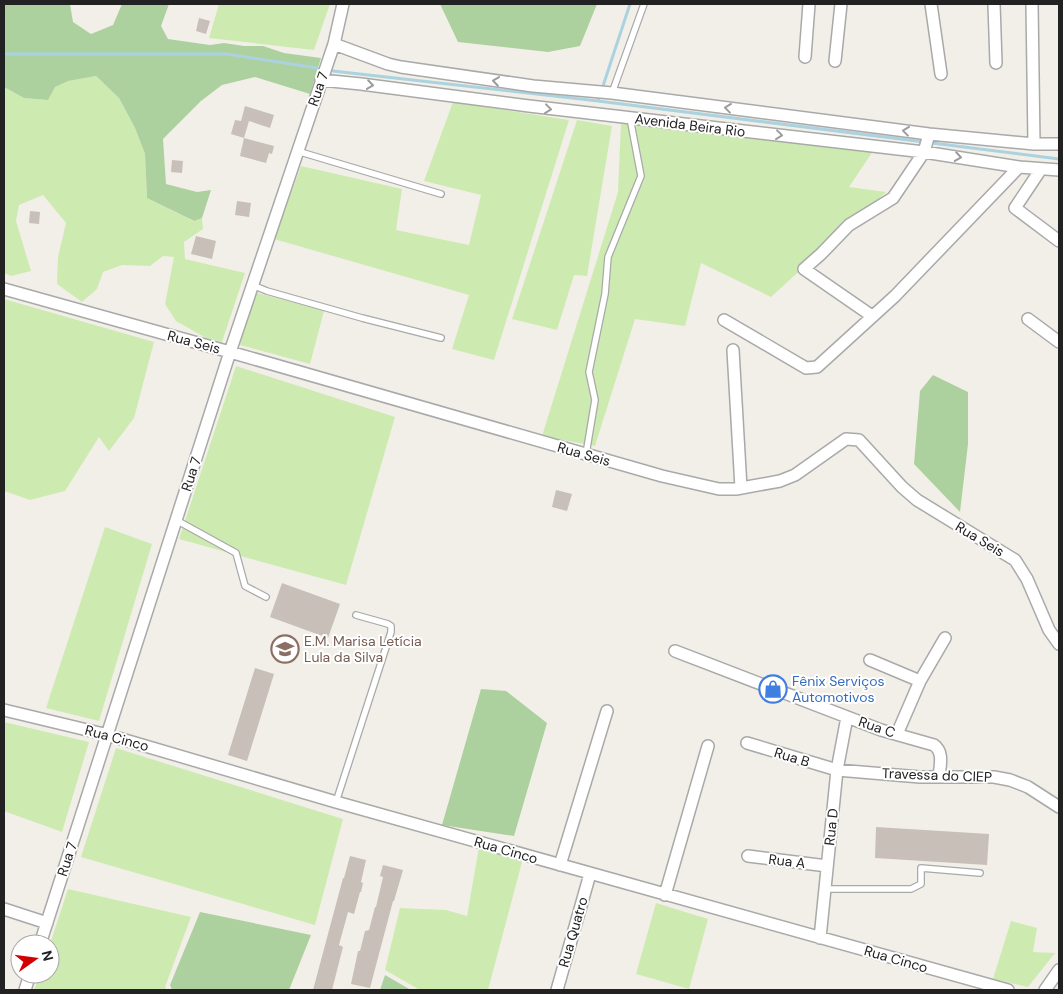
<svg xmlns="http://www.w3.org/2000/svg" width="1063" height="994" viewBox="0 0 1063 994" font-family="'DM Sans',sans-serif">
<rect width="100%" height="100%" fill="#f2efe9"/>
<path fill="#cdebb0" d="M219,4h111l-16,46 -105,-12z
M96,76l23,22 16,30 10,26 2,44 46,23 9,-3 1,11 -19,13 1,17 60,14 -23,69 -16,-4 -30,-17 -11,-17 9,-47 -11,-1 -13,10 -28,-1 -19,7 -6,17 -15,13 -25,-18 1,-27 8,-34 -23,-28 -24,10 -3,16 15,50 -20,5 -7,-3v-186l20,11 24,2 6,-13 13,-6z
M453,102l116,18 -75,240 -42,-11 17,-54 -195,-56 27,-73 101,23 -6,41 73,15 12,-50 -57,-14z
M577,120l35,6 -25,150 -13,-1 -17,55 -45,-11z
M621,122l252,29 -24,36 37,5 -115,105 -70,-34 -16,63 -50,-7 -40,127 -53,-10 76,-244z
M254,292l70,19 -14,53 -70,-19z
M4,299l150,43 -20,76 -25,33 -10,-14 -34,54 -35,9 -26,-9z
M236,366l159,51 -49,168 -167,-46z
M105,527l47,17 -53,177 -53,-13z
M4,722l85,20 -27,90 -58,-21z
M116,748l227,71 -28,106 -234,-68z
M479,847l43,15 -34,128h-68l-35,-20 15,-62 46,2 21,6z
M68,889l123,28 -26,70 2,3h-133l6,-16h10v-30z
M656,903l52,16 -19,70 -53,-15z
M1011,921l26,7 -4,24 22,1 -27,34 -35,-8z"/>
<path fill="#add19e" d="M4,4h66l3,18 18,12 22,-9 9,-21h47l-8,22 7,13 42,6 14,-2 20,3h19l21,7 37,5 -11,36 -55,-17 -33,8 -21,16 -38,38 3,45 31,8 14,-2 -9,28 -8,3 -47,-23 -2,-44 -10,-26 -16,-30 -23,-22 -28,5 -13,6 -7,13 -24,-2 -20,-11z
M440,4h157l-17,42 -32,6 -90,-10z
M933,375l35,17v52l-8,68 -46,-48 6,-73z
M481,689l25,2 41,32 -33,113 -72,-11z
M200,912l111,23 -22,55h-117l-2,-5z
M385,975l26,15h-31z"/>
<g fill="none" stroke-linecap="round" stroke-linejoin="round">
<path stroke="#aad3df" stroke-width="3" d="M4,54h223l90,14
M333,71l265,30 3,-6
M602,89l28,-85
M598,101l461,58"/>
</g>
<path fill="#c7bfb8" d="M199,18l11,3 -4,13 -10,-3z
M245,106l29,9 -4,13 -21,-7 -5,17 -13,-4 4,-14 6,1z
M244,138l30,8 -2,8 -3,-1 -3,10 -26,-7z
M172,160l11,1 -1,12 -11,-1z
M237,201l14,2 -2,14 -14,-2z
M30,211l10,1 -1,12 -10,-1z
M196,236l20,5 -4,18 -21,-5z
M556,490l16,4 -5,17 -15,-4z
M282,583l58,21 -12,34 -58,-21z
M255,668l19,6 -27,87 -19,-6z
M876,827l113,7 -2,31 -112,-7z
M350,856l16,4 -5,22 2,1 -2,9h-1l-6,22 -6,-2 -9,33 4,2 -11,43h-19l30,-112h1z
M383,865l20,5 -9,31h-1l-23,87 -19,-4 7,-33h2l5,-20 4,-1 6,-23h1l7,-30 -3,-1z"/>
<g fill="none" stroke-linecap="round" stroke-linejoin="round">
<g stroke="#a9a9a9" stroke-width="8">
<path id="service" d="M612,93l32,-89
M297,151l144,43
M252,285l15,6 95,27 79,20
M586,454l9,-54 -6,-28 16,-78 3,-37 33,-81 -11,-58
M176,520l60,33 9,33 21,11
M336,802l55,-170v-6l-3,-2 -32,-9
M825,889h86l10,-5v-16l59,5"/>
</g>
<g stroke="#a9a9a9" stroke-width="14">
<path id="minor" d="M931,4l10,70
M994,4l2,59
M1032,4l2,140
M334,44l54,20 13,3 132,19 79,7 317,41 105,10h25
M805,57l4,-53
M835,61l6,-57
M321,80l40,4 168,22 395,46 95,15 40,3
M1041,169l-26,39 44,33
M4,289l226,63 432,124 57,13h17l44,-8 15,-6 51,-36 13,1 43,47 15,13 98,60 12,19 22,51 10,14
M872,316l-68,-47 17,-15 28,-29 44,-27 31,-46 5,-18
M1028,319l31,23
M724,320l82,48 11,-1 78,-71 124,-129
M733,350l8,138
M675,651l206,79 53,15c10,7 6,21 5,32
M870,660l50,21
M4,710l104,25 228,67 672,188
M897,734l23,-53 25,-43
M747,743l90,27 83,7h74l16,3 18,7 31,20
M748,856l79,10
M560,865l47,-154
M665,895l43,-149
M4,909l43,14
M820,938l17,-168 10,-53
M40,944l190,-592 104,-308 9,-40
M25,990l5,-16
M557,990l33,-116
M1045,990l14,-20"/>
</g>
<use href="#service" stroke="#fff" stroke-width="5.5"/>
<use href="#minor" stroke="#fff" stroke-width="11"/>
</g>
<defs><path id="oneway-chevron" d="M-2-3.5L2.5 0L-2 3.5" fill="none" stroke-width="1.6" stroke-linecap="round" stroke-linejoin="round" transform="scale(1.25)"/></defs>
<g stroke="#9c9c9c">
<use href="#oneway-chevron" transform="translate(496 81) rotate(-172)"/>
<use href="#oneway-chevron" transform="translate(370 85) rotate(8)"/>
<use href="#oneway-chevron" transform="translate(728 108) rotate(-173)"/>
<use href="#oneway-chevron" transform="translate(548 109) rotate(7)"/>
<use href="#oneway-chevron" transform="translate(906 131) rotate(-173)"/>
<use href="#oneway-chevron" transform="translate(779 135) rotate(7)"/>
<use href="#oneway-chevron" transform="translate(958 157) rotate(9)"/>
</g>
<defs>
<g id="school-ring" transform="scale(1.4375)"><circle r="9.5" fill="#fff" stroke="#8d6e63" stroke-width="1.5"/><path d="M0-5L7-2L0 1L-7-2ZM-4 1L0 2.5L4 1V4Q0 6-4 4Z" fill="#8d6e63"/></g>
<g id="shop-ring" transform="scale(1.4375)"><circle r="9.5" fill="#fff" stroke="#3f7fe0" stroke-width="1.5"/><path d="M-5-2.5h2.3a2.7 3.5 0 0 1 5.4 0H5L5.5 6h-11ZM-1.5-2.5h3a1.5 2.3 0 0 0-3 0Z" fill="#3f7fe0"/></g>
</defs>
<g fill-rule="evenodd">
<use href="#school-ring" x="285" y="649"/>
<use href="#shop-ring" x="773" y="689"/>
</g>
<g text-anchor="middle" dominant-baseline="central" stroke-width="4" stroke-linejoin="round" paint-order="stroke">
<g font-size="14" fill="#222" stroke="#fff">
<text transform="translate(318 89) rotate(-71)">Rua 7</text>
<text transform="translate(690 125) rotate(7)">Avenida Beira Rio</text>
<text transform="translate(194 342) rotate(15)">Rua Seis</text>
<text transform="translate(584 454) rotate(16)">Rua Seis</text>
<text transform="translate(191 474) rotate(-72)">Rua 7</text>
<text transform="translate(980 539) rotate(31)">Rua Seis</text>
<text transform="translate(877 727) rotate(19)">Rua C</text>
<text transform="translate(117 738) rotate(15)">Rua Cinco</text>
<text transform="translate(792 757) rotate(17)">Rua B</text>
<text transform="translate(937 775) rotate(2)">Travessa do CIEP</text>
<text transform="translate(831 827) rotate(-84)">Rua D</text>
<text transform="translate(506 850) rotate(16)">Rua Cinco</text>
<text transform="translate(67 859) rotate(-72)">Rua 7</text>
<text transform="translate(787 861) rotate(7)">Rua A</text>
<text transform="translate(573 932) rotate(-74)">Rua Quatro</text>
<text transform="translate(896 959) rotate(16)">Rua Cinco</text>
</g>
<g font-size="14" fill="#785e54" stroke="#fff" text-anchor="start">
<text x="304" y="641">E.M. Marisa Letícia<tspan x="304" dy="16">Lula da Silva</tspan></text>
</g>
<g font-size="14" fill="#366cbe" stroke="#fff" text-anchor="start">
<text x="792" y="681">Fênix Serviços<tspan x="792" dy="16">Automotivos</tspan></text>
</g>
</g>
<rect width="1063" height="994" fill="none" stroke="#222222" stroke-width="10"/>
<g transform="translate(35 959) rotate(76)"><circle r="24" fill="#ffffff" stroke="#a7a7a7"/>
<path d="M0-4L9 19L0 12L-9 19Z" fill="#d40000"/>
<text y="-8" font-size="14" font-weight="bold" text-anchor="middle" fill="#222222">N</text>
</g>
</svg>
